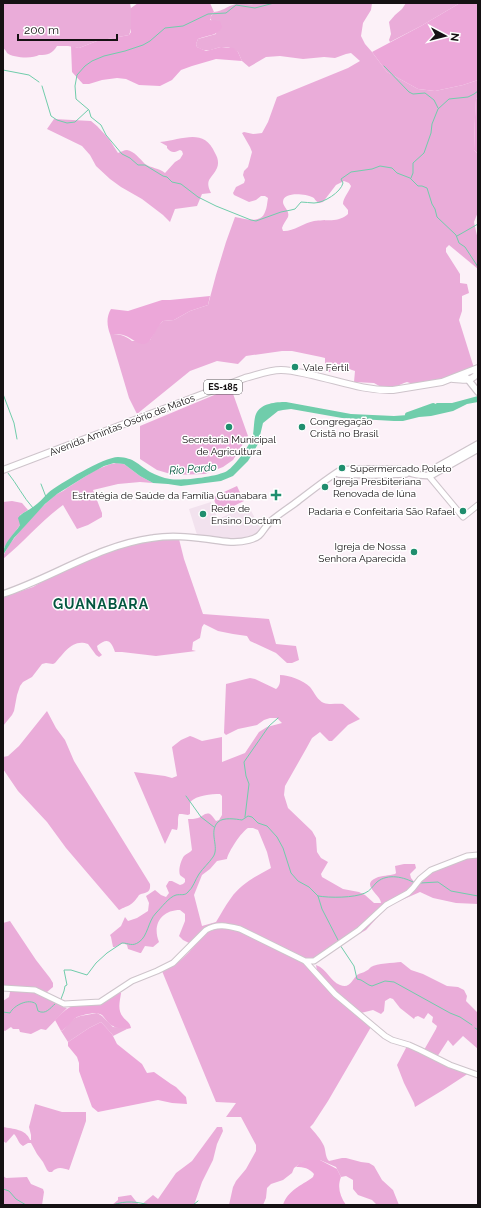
<svg xmlns="http://www.w3.org/2000/svg" width="481" height="1208" viewBox="0 0 481 1208" font-family="Raleway,sans-serif">
<rect width="100%" height="100%" fill="#fcf1f8"/>
<path fill="#f2e2ee" d="M211,502l7,17 28,-12h3l13,24 -5,3 -15,4h-15l-30,-3 -8,-26z"/>
<path fill="#eaacd9" fill-rule="evenodd" d="M3,3h127c2,9 3,24 -1,32l-32,6 -18,7 -11,-2h-11c-5,8 -9,9 -18,9 -6,4 -26,3 -32,-2 -1,-2 -2,-4 -4,-5z
M260,3h112l-1,7 -8,13 -2,13 4,8 7,8 15,20 31,17 17,2 28,-6 15,-5v16l-2,3 -1,18 -1,33 4,4v58l-4,10 4,18v29l-29,-24 -3,3v4l14,22v9l7,1 2,9 -7,3v15l-3,9 15,48 -31,12h-9l-21,4 -6,-2 -3,1 -9,4 -9,1 -5,-1 -7,-4 -20,-1 1,-11 -15,-5 -4,-3 -3,1 -3,8h-5v-14l-4,-1 -29,-6h-10l-36,5 -8,8 -21,-3 -27,10 -53,43 -8,-16 -19,-64c9,0 15,1 22,7l18,-1 8,-14 5,-5 11,-1 16,-9 18,-6 8,-30 10,-33 9,-25c10,2 26,7 30,-5 2,-4 2,-9 3,-14l-3,-2h-4l-5,4 -7,2 -15,-7 -1,-2 3,-6 8,-4 1,-3 -2,-5 1,-4 4,-4 4,-15 -2,-5 -8,-14 2,-1 9,2 9,-1 6,-11 9,-25 71,-29 12,-7 -9,-8 -5,1 -11,4 -11,-1 -21,2 -23,-3 -14,1 -17,10 -7,-6 -4,-9c-4,-2 -8,-5 -12,-5 -12,-1 -17,8 -29,0l-1,-3 2,-5 18,-5 2,-13h-6l-2,-3 4,-6c9,-1 12,-5 19,-7 9,-3 17,1 27,-2zM344,181l5,2 2,3c-2,6 -8,12 -8,18l5,6v4c-9,9 -23,5 -34,7 -10,2 -22,11 -31,10l-1,-3c1,-4 4,-7 6,-11 2,-7 -5,-10 -5,-15 0,-11 23,-8 29,-5 3,1 3,4 7,6l4,-1 13,-17z
M406,3h54l-39,23 -31,16 -1,-2 2,-6 -2,-12 6,-7 7,-6z
M54,119l37,2 6,5 12,13 9,14c3,-1 6,-3 9,-3 7,1 13,9 18,14 6,4 14,4 20,9l10,-11 5,-3 3,-5 -1,-3 -2,-1c-6,3 -9,3 -13,-2v-2l-7,-4c22,-2 44,-15 55,11 3,5 4,10 2,15 -5,11 -13,11 -6,25l-9,1 -5,12 -22,3 -5,13 -7,-7 -21,-16 -21,-12 -11,-8 -14,-13 -6,-11 -8,-9 -35,-17z
M231,388l17,48 -15,24 -10,7 -18,7 -31,1 -17,-5 -17,-11v-33z
M116,463l8,1 16,12 13,7 -13,-1 -22,2 -25,6 9,23v4l-14,8 -11,4 -14,-24c-22,16 -39,37 -60,54 0,-13 42,-57 54,-65 3,-2 7,-3 10,-6 15,-9 31,-22 49,-25z
M237,486l7,15 -25,12 -6,-16z
M12,501l10,2 6,7 -8,5v10l-17,24v-47z
M162,539h17l5,20 19,55 66,5 7,25 20,2 3,14 -7,3h-5l-11,-10 -26,-12 -3,-5 -14,-2 -15,-3 -14,-7 -2,3 -2,11 -7,4 -1,8 4,1 -40,5 -34,-4h-7c-4,-11 -7,-15 -18,-6l1,4 4,5 -3,2 -3,-2 -8,-11c-15,-6 -24,9 -33,19l-2,1 -7,-1 -4,1 -10,13 -9,5 -3,4 -3,9 -3,16 -2,4 -9,11v-129l30,-10 15,-9 61,-26 19,-6z
M280,675c9,0 23,5 30,12 4,5 8,14 14,16 6,2 13,0 19,1l17,15 -12,6 -16,16h-3l-9,-9 -8,6 -6,11 -21,37 -1,9 4,13 24,23 4,7 1,14 4,6 7,4 -7,12 1,3 21,12 16,3 6,3 9,8h7c0,-8 -21,-18 -5,-25 6,-3 13,-2 19,-4l1,-1 -1,-7 9,-2h11l1,4 -6,6 1,4 5,6 8,-9 36,-16 18,-4v49l-22,-1 -23,-5 -13,-6 -25,11 -11,7 -18,20 -7,4 -4,-2 -37,25 -9,4 -78,-37 -14,1 -26,19 -8,-4 -4,-4 6,-15v-7l-5,-4c-19,0 -28,15 -21,32l-6,5 -8,-1 -4,7h-1l-12,-4 -1,-4 -4,-2 -8,4h-2l-2,-10 -1,-2 11,-9 4,-9 3,4 9,-3 11,-7 1,-8 -3,-7 9,-6 6,5 5,2 3,-4 -3,-7 3,-5h3l8,4 3,-1 2,-2v-3c-1,-1 -4,-3 -5,-4 -2,-5 1,-15 4,-19 3,-3 6,-3 8,-6l-4,-31c3,0 7,0 10,-1 4,-1 7,-6 12,-4 3,2 4,5 6,7l3,-1 3,-5v-19l-2,-2c-9,0 -23,1 -30,8v12l-2,1 -6,-1h-3c-2,5 0,10 -2,16l-5,-1 -7,15 -31,-72 31,4 7,2 5,-2 -5,-29 9,-7 9,-4 3,1 9,4 20,-4v25l23,-9 14,-21 8,-5 15,-4 -5,-5h-7l-6,2 -7,5 -19,4 -12,6 -2,-2 2,-49 24,-6 5,1 21,10c5,-4 4,-9 4,-14zM248,828h5l5,2 9,22 4,16c-15,8 -30,16 -40,30 -6,8 -10,16 -15,24l-14,4 -8,-31 8,-20 8,-6 7,-8 10,-2c1,-7 15,-28 21,-31z
M47,711l9,17 9,12 9,21 8,13 68,110c1,10 -5,8 -11,11 -7,11 -10,10 -20,15l-53,-62 -19,-26 -29,-31 -15,-22v-12l5,-1 11,-10z
M10,921l26,39 14,18 3,5v4l-6,5 -44,-5v-64z
M225,928l8,1 16,7 37,17 18,10 22,25 11,11 34,28 -43,74 -15,23 -3,3c5,6 11,12 14,19 2,5 1,11 5,15l13,-3h4l15,4 8,1 5,3 8,14 11,10 6,15h-22l-5,-5 -14,-5 -5,-6v-9l-7,-4 -5,1 -5,-10 -16,-7h-7l-12,3 -7,5 -2,5 -9,7 -12,4 -4,4 -1,10 -3,7h-34l4,-18 3,-6 10,-12 10,-18v-6l-15,-28h-15l10,-14 -20,-1 -54,-131c9,-4 17,-9 24,-16 15,-14 15,-26 39,-27z
M401,962l10,8 12,4 24,12 11,1 6,3 3,6 -1,5 12,12v36l-15,-13 -10,10 -5,-6 -11,17 -13,-7 12,-21 1,-3 -5,-4 1,-5 -5,-4 -4,6 -6,-3 -3,1 -1,2 -14,-11 -7,-9 -3,-1 -5,3 -1,10 -3,3 -8,-4 -12,3 -32,-28 -12,-14 -1,-6c11,4 14,16 24,20 10,4 12,-5 17,-10 3,-2 6,-2 9,-4 2,-1 3,-2 5,-4 6,-4 22,-4 30,-5z
M27,991c10,2 21,7 31,13 4,2 4,3 9,4l-21,22 -5,-1 -10,5 -11,-2 -1,-3h-6l-2,-2 -6,4 -2,-1v-29l6,-4 1,-5z
M97,1013l5,3 11,11 13,1 1,1 -14,7 -1,-2 -11,-12 -12,6 -21,14 -7,-11c5,-2 5,-5 9,-9 6,-7 18,-7 27,-9z
M407,1046l62,27 -26,17 -28,17 -1,-4 -10,-20 -7,-18z
M35,1104l27,8h24v9l-17,49c-6,-2 -12,-4 -17,2h-3l-2,-2 -4,-8 -6,-8 -6,-11h-3l-5,3c-5,-3 -5,-8 -9,-12l-8,9 -3,-2v-14c10,2 23,2 27,13h1v-5l-2,-8z
M217,1127h5l1,4 -6,13 -4,16 -11,22 -8,23h-53l12,-10 5,4 18,-26 16,-12z
M3,1176l3,2 21,-1 4,7 12,5 1,3 -2,13h-39z
M131,1195l8,10h-27l6,-5v-3z"/>
<path fill="#eca7d9" d="M138,3h72l4,9 -3,4 -1,4 10,1 2,6c-4,9 -15,8 -24,12l-2,5 1,3 9,4 15,-4 12,1 5,4 4,9 -26,-2 -24,7 -11,4 -9,10 -12,6 -21,-1 -13,-6 -9,-1 -15,2 -13,4h-6l-11,-12 -1,-26 8,2 18,-7 32,-6 2,-3v-24z
M460,3h18v77l-15,5 -28,6 -17,-2 -31,-17 -15,-20 49,-26z
M478,96v58l-4,-4 1,-33 1,-18z
M210,296l-2,9 -18,6 -16,9 -11,1c-6,6 -8,13 -13,19 -8,10 -16,-1 -24,-4 -5,-2 -10,-2 -16,-2 -3,-8 -4,-17 1,-25l17,2 34,-11h8z
M119,992l2,1c-1,8 -4,17 2,24 3,4 7,5 8,11l-4,1 -2,-1c-3,0 -9,1 -12,-2 -5,-2 -7,-7 -11,-11 -6,-4 -19,0 -25,2 -7,4 -9,11 -16,14l-6,-11c9,-9 16,-17 29,-16 6,0 11,1 16,0 7,-2 14,-8 19,-12z
M101,1022l11,12 5,10 25,20 5,9 7,-1 17,12 5,3 10,10 1,7 -15,-1 -14,-3 -60,12 -6,-5 -13,-36v-8l-2,-6 -9,-11v-4l21,-14z
M307,1160h13l17,9 4,8c-4,10 -1,19 5,28h-63c5,-15 18,-19 30,-28l1,-3c-5,-6 -10,-7 -18,-7l4,-4z"/>
<path fill="#70cdab" d="M478,396v6l-11,2 -14,7 -22,5 -12,1 -16,4h-9l-52,-3 -51,-9 -8,1 -5,1 -15,12 -5,21 -10,17 -15,15 -12,5 -40,5 -13,-2 -15,-1 -13,-7 -16,-12 -10,-1 -10,3 -18,10 -29,18 -12,10 -31,34 -11,17c0,-13 11,-20 17,-30l-2,-7c3,-5 10,-7 15,-11 6,-4 10,-9 15,-14 11,-9 56,-36 70,-36 17,1 19,7 32,15 6,3 13,6 20,7 11,2 47,-2 57,-8 8,-5 24,-27 26,-36 1,-6 1,-17 3,-21 5,-11 20,-12 30,-12l65,12 43,2 14,-1 16,-5 13,-7h15z"/>
<g fill="none" stroke-linecap="round" stroke-linejoin="round">
<path stroke="#70cdab" stroke-width="1" d="M274,3l-19,5 -19,-3 -10,8 -18,1 -25,12 -18,2 -15,13 -7,4 -18,6 -21,5 -12,5 -7,5 -8,9 -2,11 1,13 13,11 2,7 10,8 5,10 16,19 8,4 8,7h7l18,11 4,1 5,5 9,2 17,13 18,9 35,14 5,1 25,-9 10,-2 4,-1 6,-7c4,0 9,1 13,1 10,0 27,-11 29,-20l-2,-4 10,-7 21,-3 8,-3 12,2 5,5 13,5 8,8h4l5,2 5,16 3,5 2,8 19,18 3,8 6,4 13,20
M384,66l25,26 4,2 12,-1 9,7 4,8
M3,70l26,5 10,7
M42,86l9,30 6,4 10,3 8,-1 13,-12
M411,178l2,-5v-10l11,-10 7,-20 1,-9 6,-15 11,-10 19,-2 6,-3 4,-3
M457,236l21,-12
M3,394l11,29 3,16
M8,473c9,11 15,24 25,35
M41,484l5,13
M186,796l15,21 13,10
M245,817l4,-33 -3,-8 -2,-14 25,-36 9,-8
M420,883l18,-1 13,9 27,5
M318,896c12,2 36,2 47,-3 5,-2 8,-7 12,-11 11,-9 27,-5 38,1
M340,945l14,21 3,13 4,1 8,5 3,1 13,-5 9,1 56,31 10,4 12,8
M61,999l3,-8 1,-5 2,-1 -3,-15h7l16,5 9,-12 11,-10 15,-10c7,0 10,4 17,-1 9,-6 9,-21 17,-29 5,-5 13,-16 20,-18 5,-1 9,1 12,-3 5,-4 7,-12 11,-18 4,-6 10,-11 14,-17 7,-10 -5,-25 5,-35 5,-5 18,-3 24,-2l6,-4 4,1 6,6 9,3 10,11 6,11 8,25 7,8 11,6 9,9 4,13 17,33
M3,1012l7,1c4,-8 19,-15 26,-9l2,7c8,4 12,-3 17,-7
M475,1028l3,2
M3,1189l6,2 7,8 10,6
M113,1205c13,-5 24,-3 37,0
M193,1205l5,-4"/>
<path stroke="#70cdab" stroke-width="6" d="M408,415l25,-9"/>
<g stroke="#cec4cb" stroke-width="7">
<path id="tertiary" d="M428,475l35,42 15,-12
M305,961h9l45,-31 27,-25 22,-12 5,-5 7,-9 11,-9 36,-14 11,-1
M3,988l32,2 29,14 36,-2 32,-21 25,-10 16,-8 33,-33c11,-7 22,-4 34,-1l65,32 30,33 50,42 7,4 17,5 11,5 30,15 28,10"/>
</g>
<g stroke="#cec4cb" stroke-width="8">
<path id="secondary" d="M466,377l12,15
M339,474l33,1 34,-1 2,-2
M429,475l4,-5 4,-3 41,-23
M3,594c51,-17 96,-49 150,-56 18,-3 36,-1 54,1 14,2 28,5 42,1 15,-4 12,-10 22,-19 8,-7 18,-13 27,-20 13,-10 27,-21 41,-30 7,-3 55,-2 64,-1 6,0 0,0 5,2 6,3 17,4 24,3l46,-26"/>
</g>
<g stroke="#cec4cb" stroke-width="8">
<path id="primary" d="M453,379c12,0 18,4 25,-7
M3,470l242,-92c12,-3 24,-8 36,-8 11,0 21,3 31,5 27,6 53,16 81,15l49,-8 36,-14"/>
</g>
<use href="#tertiary" stroke="#fff" stroke-width="5"/>
<use href="#secondary" stroke="#fff" stroke-width="5.5"/>
<use href="#primary" stroke="#fff" stroke-width="6"/>
</g>
<g fill="#1f8e6e" stroke="#fff" stroke-width="1.5">
<circle cx="295" cy="367" r="4"/>
<circle cx="229" cy="427" r="4"/>
<circle cx="302" cy="427" r="4"/>
<circle cx="342" cy="468" r="4"/>
<circle cx="325" cy="487" r="4"/>
<path d="M274 489h4v4h4v4h-4v4h-4v-4h-4v-4h4z"/>
<circle cx="463" cy="511" r="4"/>
<circle cx="203" cy="514" r="4"/>
<circle cx="414" cy="552" r="4"/>
</g>
<g text-anchor="middle" dominant-baseline="central" stroke-width="3" stroke-linejoin="round" paint-order="stroke">
<rect fill="#fff" stroke="#5b585a" stroke-width="1" x="204" y="380" width="38" height="14" rx="3"/>
<g font-size="9" font-weight="bold" fill="#151113">
<text x="223" y="387">ES-185</text>
</g>
<g font-size="10" fill="#151113" stroke="#fff" text-anchor="start">
<text x="303" y="367">Vale Fértil</text>
<text x="310" y="421">Congregação<tspan x="310" dy="12">Cristã no Brasil</tspan></text>
<text x="229" y="439" text-anchor="middle">Secretaria Municipal<tspan x="229" dy="12">de Agricultura</tspan></text>
<text x="350" y="468">Supermercado Poleto</text>
<text x="333" y="481">Igreja Presbiteriana<tspan x="333" dy="12">Renovada de Iúna</tspan></text>
<text x="267" y="495" text-anchor="end">Estratégia de Saúde da Família Guanabara</text>
<text x="211" y="508">Rede de<tspan x="211" dy="12">Ensino Doctum</tspan></text>
<text x="455" y="511" text-anchor="end">Padaria e Confeitaria São Rafael</text>
<text x="406" y="546" text-anchor="end">Igreja de Nossa<tspan x="406" dy="12">Senhora Aparecida</tspan></text>
</g>
<g font-size="10" fill="#151113" stroke="#fff">
<text transform="translate(122 425) rotate(-21)">Avenida Amintas Osório de Matos</text>
</g>
<g font-size="11" font-style="italic" fill="#00523c" stroke="#fff">
<text transform="translate(193 469) rotate(-5)">Rio Pardo</text>
</g>
<g font-size="14" font-weight="bold" letter-spacing="1" fill="#045640" stroke="#fff">
<text x="101" y="604">GUANABARA</text>
</g>
</g>
<rect width="481" height="1208" fill="none" stroke="#151113" stroke-width="8"/>
<g transform="translate(445 36) rotate(97)" stroke="#ffffff" stroke-width="3" paint-order="stroke">
<path d="M0-3L7 15L0 10L-7 15Z" fill="#151113"/>
<text y="-6" font-size="11" font-weight="bold" text-anchor="middle" fill="#151113">N</text>
</g>
<path d="M18 34v6h99v-6" fill="none" stroke="#151113" stroke-width="2"/>
<text x="24" y="34" font-size="12" fill="#151113" stroke="#ffffff" stroke-width="3" paint-order="stroke">200 m</text>
</svg>
